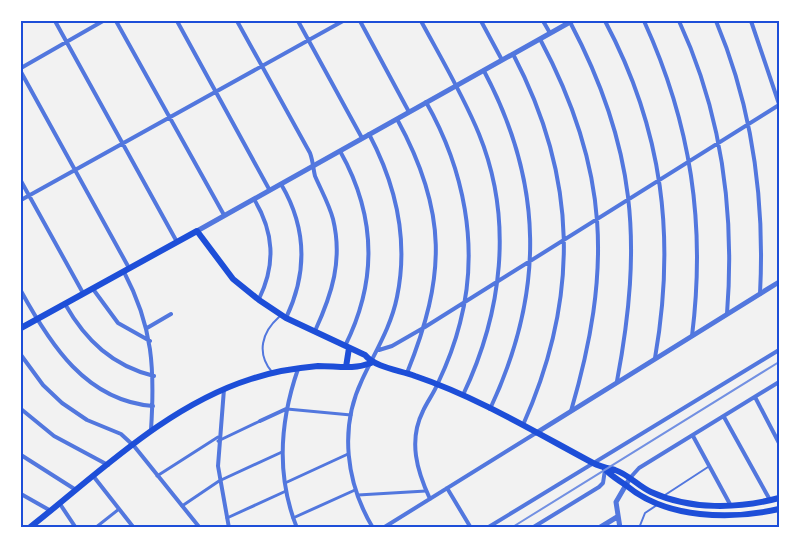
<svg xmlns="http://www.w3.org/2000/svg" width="800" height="549" viewBox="0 0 800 549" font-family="'Noto Sans',sans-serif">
<rect width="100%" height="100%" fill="#f2f2f2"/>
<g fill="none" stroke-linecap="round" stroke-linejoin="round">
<path stroke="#5277de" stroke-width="2" d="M272,372c-16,-19 -10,-40 7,-55
M665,495l43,-28
M639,528l6,-15 12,-8"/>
<path stroke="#5277de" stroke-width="3" d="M287,409l64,6
M218,441l42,-20
M157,476l61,-39
M285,483l63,-29
M358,495l68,-4
M182,506l37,-25 63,-29
M227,518l59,-27
M293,518l62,-28
M95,528l24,-19"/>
<path stroke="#5277de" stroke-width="4" d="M55,21l122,221
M116,21l108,194
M177,21l92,168
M237,21l73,132c3,8 3,15 5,23 6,14 14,28 18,43 10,41 -1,75 -18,112
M298,21l64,117
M360,21l49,91
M421,21c20,37 42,74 58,113 35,86 23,179 -16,261
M481,21l21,39
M543,21l7,12
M605,21c58,109 71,217 50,337
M644,21c47,103 62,203 48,315
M679,21c43,93 56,191 48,293
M716,21c37,88 49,178 44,273
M751,21l28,83
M570,22c66,125 73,221 47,359
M540,39c70,131 72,232 31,372
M513,54c65,124 67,243 10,371
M21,68l82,-47
M484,71c60,113 61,221 6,338
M21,72l108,196
M426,102c38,67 54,145 34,221 -5,20 -13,41 -22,60 -4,10 -11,19 -15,28 -15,30 -6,60 7,88
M397,119c51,93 49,157 10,254
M369,134c27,51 40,105 28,163 -6,30 -22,55 -35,83 -23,48 -16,103 11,148
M340,151c36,64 38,129 5,195
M21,181l62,112
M281,184c26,44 27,88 5,134
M254,199c20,33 22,65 5,100
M21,200l322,-179
M124,272c29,55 31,97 27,158
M93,289l25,34 32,18
M21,291c29,53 65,110 132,115
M65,304c21,37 48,62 89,72
M147,328l24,-14
M379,350l13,-4 33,-19 354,-222
M21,355l22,30 19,18 25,17 34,14 13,12 66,82
M224,389l-6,77 11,62
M755,397l24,46
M21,409l33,27 54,29
M724,417l46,83
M260,421l26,-12
M693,436l38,70
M21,455l55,35
M94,477l40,51
M630,478l9,-10 140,-86
M447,488l24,40
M21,494l30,17
M60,504l16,24
M297,528c-21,-52 -17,-107 1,-159
M383,528l153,-95
M487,528l292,-178
M532,528l67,-41 4,-4 2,-13"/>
<path stroke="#5277de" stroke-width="5" d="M197,231l375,-210
M536,433l243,-151
M599,528l18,-11
M620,528l-4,-26 14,-24"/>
<path stroke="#1d4ed8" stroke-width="6" d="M21,328l176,-97 36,48 26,21 27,18 79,37c11,13 34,15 50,21 62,21 120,56 178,87 8,4 14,5 22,7 13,4 23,16 36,22 39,18 87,17 128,6
M346,367l3,-19
M605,469c7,8 14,11 22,17 40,33 104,34 152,23
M29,528c69,-54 137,-122 222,-149 21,-7 44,-11 67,-13 19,0 35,4 53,-3"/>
<path stroke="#7290e2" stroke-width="2" d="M511,528l268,-166"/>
</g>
<rect width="800" height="549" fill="none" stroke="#ffffff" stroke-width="45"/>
<rect x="22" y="22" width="756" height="504" fill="none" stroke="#1d4ed8" stroke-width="2"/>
</svg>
